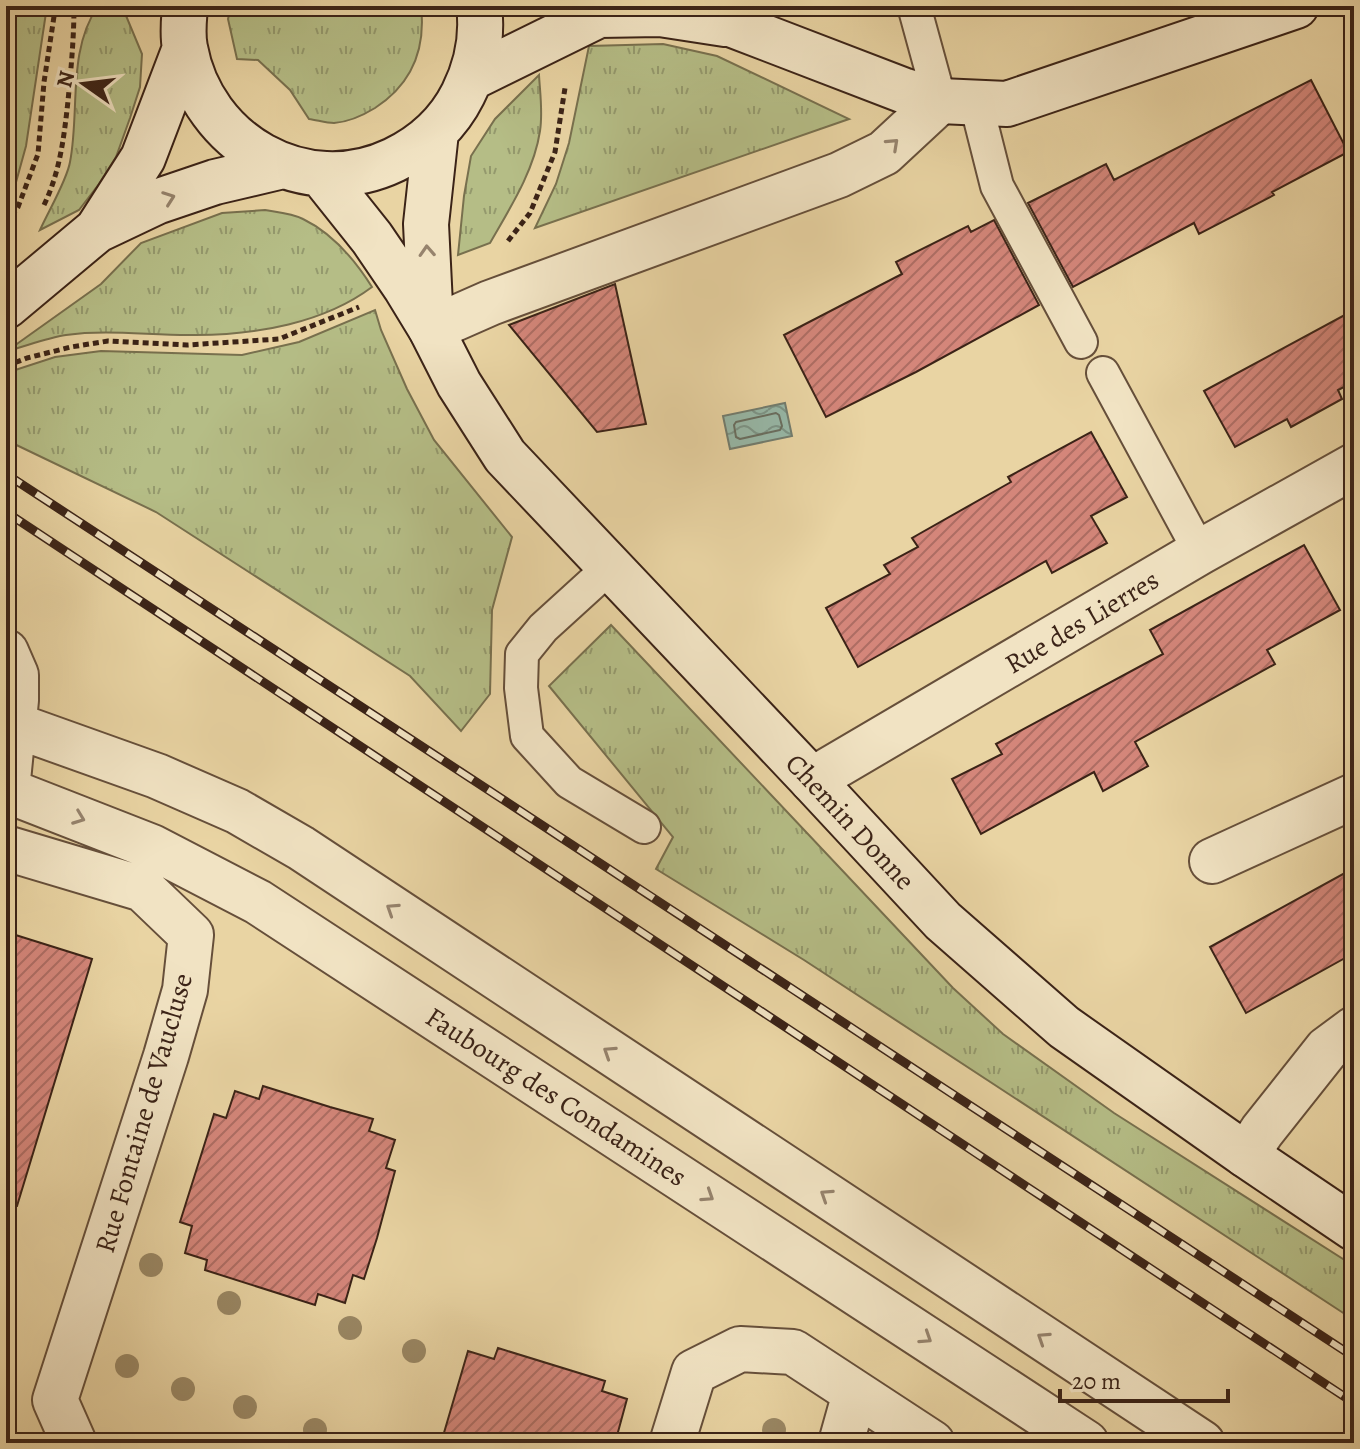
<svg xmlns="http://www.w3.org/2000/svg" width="1360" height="1449" viewBox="0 0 1360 1449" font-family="Alegreya,serif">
<defs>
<pattern id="grass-tufts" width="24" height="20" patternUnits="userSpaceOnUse" patternTransform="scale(2)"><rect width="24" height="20" fill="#b5bd86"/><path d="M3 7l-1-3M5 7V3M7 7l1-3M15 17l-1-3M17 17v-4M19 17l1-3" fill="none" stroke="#94996d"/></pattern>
<pattern id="water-waves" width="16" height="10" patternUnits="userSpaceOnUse" patternTransform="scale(2)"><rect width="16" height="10" fill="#97b8a8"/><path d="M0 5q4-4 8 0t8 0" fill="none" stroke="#7c9588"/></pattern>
<pattern id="building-hatch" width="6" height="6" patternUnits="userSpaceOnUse" patternTransform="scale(2)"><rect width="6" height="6" fill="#d4867a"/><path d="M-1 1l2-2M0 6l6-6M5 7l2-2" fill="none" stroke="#ad6d63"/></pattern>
</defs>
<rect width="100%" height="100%" fill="#e9d4a3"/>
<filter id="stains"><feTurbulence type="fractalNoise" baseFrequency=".0025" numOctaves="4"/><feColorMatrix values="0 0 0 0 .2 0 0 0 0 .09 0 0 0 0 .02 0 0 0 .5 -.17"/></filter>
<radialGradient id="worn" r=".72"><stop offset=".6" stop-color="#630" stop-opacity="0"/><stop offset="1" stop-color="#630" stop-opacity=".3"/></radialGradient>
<path fill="url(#grass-tufts)" stroke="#78704e" stroke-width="2" d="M6,6h41l-21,140 -13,47 -7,11z
M98,6h24l20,48 -2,33 -10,31 -14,39 -17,27 -20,26 -39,20c8,-18 27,-50 30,-68 10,-51 -3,-111 28,-156z
M231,6h190c5,44 -9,78 -46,102 -13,8 -26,14 -41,15 -8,0 -17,-3 -25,-4l-19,-29 -32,-30 -21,-1 -9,-40z
M663,44l54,12 132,63 -314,109 21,-44 13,-41 20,-97z
M539,75c1,18 4,37 1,56 -6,40 -30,77 -50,112l-32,12 6,-59 7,-40 24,-37z
M265,210c12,2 27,3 38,9 29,14 52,41 69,68 -48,36 -116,48 -176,48 -43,1 -87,-6 -130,0 -19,3 -40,11 -59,16l94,-67 40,-41 81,-30z
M375,310l6,20 26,59 27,51 78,97 -20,73 -2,84 -29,37 -51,-55 -254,-164 -150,-72v-67l49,-16 46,-6 141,4 57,-13z
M611,625l342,363 50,46 111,79 240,153v54l-550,-360 -148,-91 17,-32 -124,-151z"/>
<path fill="url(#water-waves)" stroke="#727c6e" stroke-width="2" d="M785,403l7,33 -62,13 -7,-33z"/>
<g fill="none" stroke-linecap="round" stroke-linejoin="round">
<path stroke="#696e60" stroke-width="2" d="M776,413l3,2 3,11 -2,4 -40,9 -4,-2 -2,-12 2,-3z"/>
</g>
<path fill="url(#building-hatch)" stroke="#3b2317" stroke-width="2" d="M1311,80l37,72 -76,40 2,3 -75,39 -5,-11 -121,64 -45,-84 78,-39 8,16z
M994,220l45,85 -123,67 -90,45 -42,-82 118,-61 -6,-12 72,-36 3,6z
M615,284l31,140 -49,8 -88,-107z
M1354,310v72l-16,8 4,9 -51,28 -4,-8 -52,28 -31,-56z
M1091,432l36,65 -36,19 16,27 -55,30 -6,-12 -188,106 -32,-59 64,-34 -6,-9 34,-18 -6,-9 99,-56 -3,-5z
M1304,545l36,65 -73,40 8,14 -140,78 13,24 -45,25 -9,-19 -113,62 -29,-55 50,-25 -6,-10 167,-90 -13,-24z
M1354,868v85l-108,60 -36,-66z
M6,932l86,27 -75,247 -11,-1z
M263,1086l67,21 43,12 -4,12 26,9 -9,28 9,3 -18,67 -13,41 -11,-4 -8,28 -27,-9 -3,11 -110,-35 2,-10 -22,-7 7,-27 -12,-4 34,-108 12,4 9,-27 24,8z
M498,1348l107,33 -3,10 25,8 -12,44h-174l27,-92 26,8z"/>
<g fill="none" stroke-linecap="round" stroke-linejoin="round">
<g stroke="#664f3a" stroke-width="36">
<path id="lane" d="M914,6l26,95
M976,103l21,83 84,156
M1103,373l97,179
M610,567l-67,61 -21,26 -1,34 6,48 42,46 75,45"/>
</g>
<g stroke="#664f3a" stroke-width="48">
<path id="street" d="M431,329l59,-26 349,-128 45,-22 56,-52
M6,652l10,23v25l-9,90
M6,722l151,54 80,35 64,37 901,595
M812,780l388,-228 154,-86
M6,790l146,57 106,55 828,541
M6,848l137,41 48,46 -6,55 -19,66 -111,344 19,43
M1212,861l142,-65
M1246,1155l16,-24 65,-82 27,-20
M672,1443l22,-71 46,-23 53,3 139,91
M841,1443l14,-50"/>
</g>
<g stroke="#3b2317" stroke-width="48">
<path id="secondary" d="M185,6c-1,14 -3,28 0,42 17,95 119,155 209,112 29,-14 54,-36 69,-66 14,-28 20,-57 16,-88
M694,6l39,19 172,66 35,10 67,3 289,-98
M471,78l128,-63 61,-1 65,10
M321,174l51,64 34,50 25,41 28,55 46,72 307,324 131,141 121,106 182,128 108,73
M97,230l46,-72 42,-110
M6,306l91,-76 59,-28 59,-20 68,-16
M431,325l-5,-101 10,-92"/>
</g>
<path stroke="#3b2317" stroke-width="5" stroke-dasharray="6 4" stroke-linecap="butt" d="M842,6l12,9
M44,205c16,-33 20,-68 24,-104 3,-32 6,-63 6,-95
M6,224l12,-17 20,-53 6,-72 11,-72 3,-4
M508,241l22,-28 25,-61 10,-64
M6,366l21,-8 44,-11 37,-6 79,4 92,-6 80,-32"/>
<use href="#lane" stroke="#f1e3c3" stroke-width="32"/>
<use href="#street" stroke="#f1e3c3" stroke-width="44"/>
<use href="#secondary" stroke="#f1e3c3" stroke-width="44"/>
<g stroke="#3b2317" stroke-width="9">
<path id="rail" d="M6,474l1348,883
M6,512l1348,891"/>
</g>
<use href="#rail" stroke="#f1e3c3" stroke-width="6" stroke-dasharray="18" stroke-linecap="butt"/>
</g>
<g fill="#9a8865">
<circle cx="151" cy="1265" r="12"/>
<circle cx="229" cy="1303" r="12"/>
<circle cx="350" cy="1328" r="12"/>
<circle cx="414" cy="1351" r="12"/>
<circle cx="127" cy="1366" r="12"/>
<circle cx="183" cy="1389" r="12"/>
<circle cx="245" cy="1407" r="12"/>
<circle cx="315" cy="1430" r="12"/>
<circle cx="774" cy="1430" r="12"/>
</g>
<defs><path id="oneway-chevron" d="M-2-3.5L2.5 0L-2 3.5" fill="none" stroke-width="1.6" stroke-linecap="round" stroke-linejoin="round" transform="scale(2)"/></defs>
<g stroke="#96836d">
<use href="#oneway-chevron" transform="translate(893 144) rotate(-43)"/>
<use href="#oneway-chevron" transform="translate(169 198) rotate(-20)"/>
<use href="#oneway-chevron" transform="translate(427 251) rotate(-93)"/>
<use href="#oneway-chevron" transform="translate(79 818) rotate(21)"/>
<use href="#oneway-chevron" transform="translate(392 909) rotate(-147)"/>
<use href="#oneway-chevron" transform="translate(609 1052) rotate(-147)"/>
<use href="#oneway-chevron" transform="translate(826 1195) rotate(-147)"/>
<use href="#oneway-chevron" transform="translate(708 1196) rotate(33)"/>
<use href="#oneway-chevron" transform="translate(926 1338) rotate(33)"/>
<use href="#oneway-chevron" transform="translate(1043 1338) rotate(-147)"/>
</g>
<g text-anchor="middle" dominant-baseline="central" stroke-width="6" stroke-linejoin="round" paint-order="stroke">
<g font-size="28" fill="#3b2317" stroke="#f1e3c3">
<text transform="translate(1082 622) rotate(-31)">Rue des Lierres</text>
<text transform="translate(850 822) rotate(47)">Chemin Donne</text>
<text transform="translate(556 1097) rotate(33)">Faubourg des Condamines</text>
<text transform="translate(144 1113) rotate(-74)">Rue Fontaine de Vaucluse</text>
</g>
</g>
<rect width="1360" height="1449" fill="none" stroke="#e9d4a3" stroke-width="32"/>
<rect x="8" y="8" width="1344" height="1433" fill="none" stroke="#3b2317" stroke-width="4"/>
<rect x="16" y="16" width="1328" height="1417" fill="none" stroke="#3b2317" stroke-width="2"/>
<g transform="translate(84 84) rotate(284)" stroke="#f1e3c3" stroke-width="6" paint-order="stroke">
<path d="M0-6L14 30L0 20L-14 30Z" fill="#3b2317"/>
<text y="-12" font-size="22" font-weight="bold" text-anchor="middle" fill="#3b2317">N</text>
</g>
<path d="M1060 1389v12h168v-12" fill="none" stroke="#3b2317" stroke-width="4"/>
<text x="1072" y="1389" font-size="24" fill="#3b2317" stroke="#f1e3c3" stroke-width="6" paint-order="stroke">20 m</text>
<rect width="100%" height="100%" filter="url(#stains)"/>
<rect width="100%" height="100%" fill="url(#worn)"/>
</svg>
